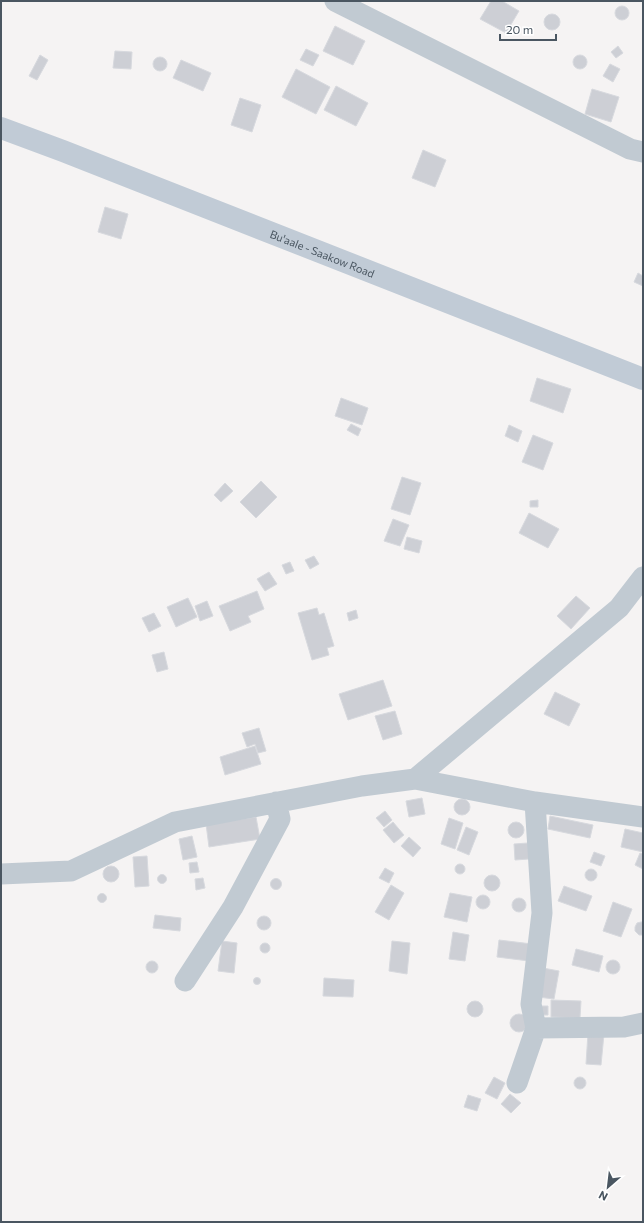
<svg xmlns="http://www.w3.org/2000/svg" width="644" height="1223" viewBox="0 0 644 1223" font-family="Commissioner,sans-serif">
<rect width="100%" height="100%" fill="#f5f3f3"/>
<path fill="#cdcfd5" stroke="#d7d9de" d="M491,1h11l17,10 -13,22 -26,-14z
M615 13a7 7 0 1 1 14 0a7 7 0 1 1-14 0Z
M544 22a8 8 0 1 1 16 0a8 8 0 1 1-16 0Z
M335,26l30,15 -12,24 -30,-14z
M618,46l5,7 -7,5 -5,-6z
M306,49l13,6 -6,11 -13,-6z
M115,51l17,1 -1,17 -18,-1z
M40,55l8,5 -11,20 -8,-4z
M573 62a7 7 0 1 1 14 0a7 7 0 1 1-14 0Z
M153 64a7 7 0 1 1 14 0a7 7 0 1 1-14 0Z
M181,60l30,13 -8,18 -30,-13z
M610,64l10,5 -7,13 -10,-6z
M296,69l34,18 -14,27 -34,-17z
M336,86l32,17 -12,23 -32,-16z
M592,89l27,8 -8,25 -26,-8z
M240,98l21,7 -9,27 -21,-7z
M423,150l23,10 -11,27 -23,-9z
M105,207l23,7 -7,25 -23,-7z
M638,273l5,3v10l-9,-4z
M537,378l34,11 -8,24 -33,-12z
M341,398l27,10 -6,17 -27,-9z
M351,424l10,5 -3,7 -11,-6z
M509,425l13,6 -4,11 -13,-6z
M533,435l20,8 -10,27 -21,-8z
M402,477l19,6 -11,32 -19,-6z
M261,481l16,16 -21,21 -16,-16z
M225,483l8,8 -12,11 -7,-7z
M538,500v7h-8v-6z
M529,513l30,16 -11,19 -29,-15z
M393,519l16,6 -9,21 -16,-5z
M407,537l15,4 -3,12 -15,-4z
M314,556l5,8 -9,5 -5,-9z
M290,562l4,9 -8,3 -4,-9z
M269,572l8,12 -12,7 -8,-12z
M257,591l7,18 -16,7 3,6 -21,9 -11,-25z
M576,596l14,12 -19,21 -14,-13z
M188,598l9,19 -21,10 -9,-20z
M207,601l6,15 -13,5 -5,-15z
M317,608l2,7 5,-2 10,33 -7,2 2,7 -17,5 -14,-47z
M356,610l2,8 -9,3 -2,-8z
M154,613l7,13 -12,6 -7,-14z
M164,652l4,17 -11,3 -5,-17z
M383,680l9,26 -44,14 -9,-26z
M555,692l25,12 -11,22 -25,-12z
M395,711l7,23 -19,6 -8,-24z
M259,728l7,23 -8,2 -3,-9 -8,3 -5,-14z
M255,746l6,18 -36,11 -5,-18z
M422,798l3,16 -16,3 -3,-16z
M454 807a8 8 0 1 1 16 0a8 8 0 1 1-16 0Z
M385,811l7,9 -8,7 -8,-9z
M550,816l43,9 -3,13 -42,-9z
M256,817l4,22 -51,8 -3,-23z
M449,818l14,5 -8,26 -14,-5z
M393,822l11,13 -10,8 -11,-13z
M508 830a8 8 0 1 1 16 0a8 8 0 1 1-16 0Z
M466,827l12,5 -9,23 -12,-5z
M625,829l18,4v19l-22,-5z
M192,836l5,21 -14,3 -4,-21z
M409,837l12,11 -8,9 -12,-11z
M528,843l1,16 -14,1 -1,-16z
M594,852l11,4 -4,10 -11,-4z
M640,853l3,1v15l-8,-4z
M147,856l2,30 -14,1 -2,-30z
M197,862l2,10 -9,1 -1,-10z
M455 869a5 5 0 1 1 10 0a5 5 0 1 1-10 0Z
M103 874a8 8 0 1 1 16 0a8 8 0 1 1-16 0Z
M385,868l9,5 -5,10 -10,-5z
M585 875a6 6 0 1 1 12 0a6 6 0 1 1-12 0Z
M157.5 879a4.5 4.5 0 1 1 9 0a4.5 4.5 0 1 1-9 0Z
M484 883a8 8 0 1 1 16 0a8 8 0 1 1-16 0Z
M203,878l2,10 -9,2 -1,-11z
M270.5 884a5.5 5.5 0 1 1 11 0a5.5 5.5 0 1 1-11 0Z
M391,885l13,8 -15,27 -14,-8z
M564,886l28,10 -6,15 -28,-10z
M450,893l22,4 -5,25 -23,-5z
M97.5 898a4.5 4.5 0 1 1 9 0a4.5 4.5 0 1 1-9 0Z
M476 902a7 7 0 1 1 14 0a7 7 0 1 1-14 0Z
M512 905a7 7 0 1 1 14 0a7 7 0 1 1-14 0Z
M613,902l19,7 -11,28 -18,-6z
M155,915l26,3 -1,13 -27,-3z
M257 923a7 7 0 1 1 14 0a7 7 0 1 1-14 0Z
M641,922h2v13h-4l-4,-4v-4l2,-4z
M453,932l16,3 -4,26 -16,-2z
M499,940l33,4 -3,17 -32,-4z
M222,941l15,2 -3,30 -16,-2z
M392,941l18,2 -3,31 -18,-3z
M260 948a5 5 0 1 1 10 0a5 5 0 1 1-10 0Z
M576,949l27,7 -4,16 -27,-7z
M606 967a7 7 0 1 1 14 0a7 7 0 1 1-14 0Z
M146 967a6 6 0 1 1 12 0a6 6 0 1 1-12 0Z
M543,968l16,3 -5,28 -16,-2z
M253.5 981a3.5 3.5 0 1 1 7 0a3.5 3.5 0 1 1-7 0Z
M324,978l30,2 -1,17 -30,-1z
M551,1000l30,1 -1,17 -29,-1z
M467 1009a8 8 0 1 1 16 0a8 8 0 1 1-16 0Z
M537,1006h11v9h-11z
M510 1023a9 9 0 1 1 18 0a9 9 0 1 1-18 0Z
M588,1033l16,1 -3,31 -15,-1z
M574 1083a6 6 0 1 1 12 0a6 6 0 1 1-12 0Z
M494,1077l11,6 -8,16 -12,-6z
M510,1094l11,9 -10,10 -10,-9z
M468,1095l13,4 -4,12 -13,-4z"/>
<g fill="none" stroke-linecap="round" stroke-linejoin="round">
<path stroke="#c1cad2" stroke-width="21" d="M335,1l295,148 13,3
M415,779l120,23 108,15
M1,874l70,-3 104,-49 187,-36 53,-7 204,-171 24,-31
M185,981l48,-74 47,-88 -4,-17
M536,1028l88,-1 19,-4
M517,1083l19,-55 -5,-24 11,-91 -7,-111"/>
<path stroke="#c1cbd6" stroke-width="22" id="s1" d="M1,128l62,23 580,228"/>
</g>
<g text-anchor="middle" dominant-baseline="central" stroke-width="3.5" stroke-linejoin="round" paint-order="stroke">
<g font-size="11" fill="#4a5661" stroke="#fff">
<text stroke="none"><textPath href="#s1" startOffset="345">Bu'aale - Saakow Road</textPath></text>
</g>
</g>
<rect width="644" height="1223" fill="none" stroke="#4a5661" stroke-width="4"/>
<g transform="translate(608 1187) rotate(208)" stroke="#ffffff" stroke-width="3" paint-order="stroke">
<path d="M0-3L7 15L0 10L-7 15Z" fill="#4a5661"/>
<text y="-6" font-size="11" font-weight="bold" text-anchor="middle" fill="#4a5661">N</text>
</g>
<path d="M500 34v6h56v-6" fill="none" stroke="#4a5661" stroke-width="2"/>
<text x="506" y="34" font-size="12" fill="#4a5661" stroke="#ffffff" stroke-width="3" paint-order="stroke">20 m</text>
</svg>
